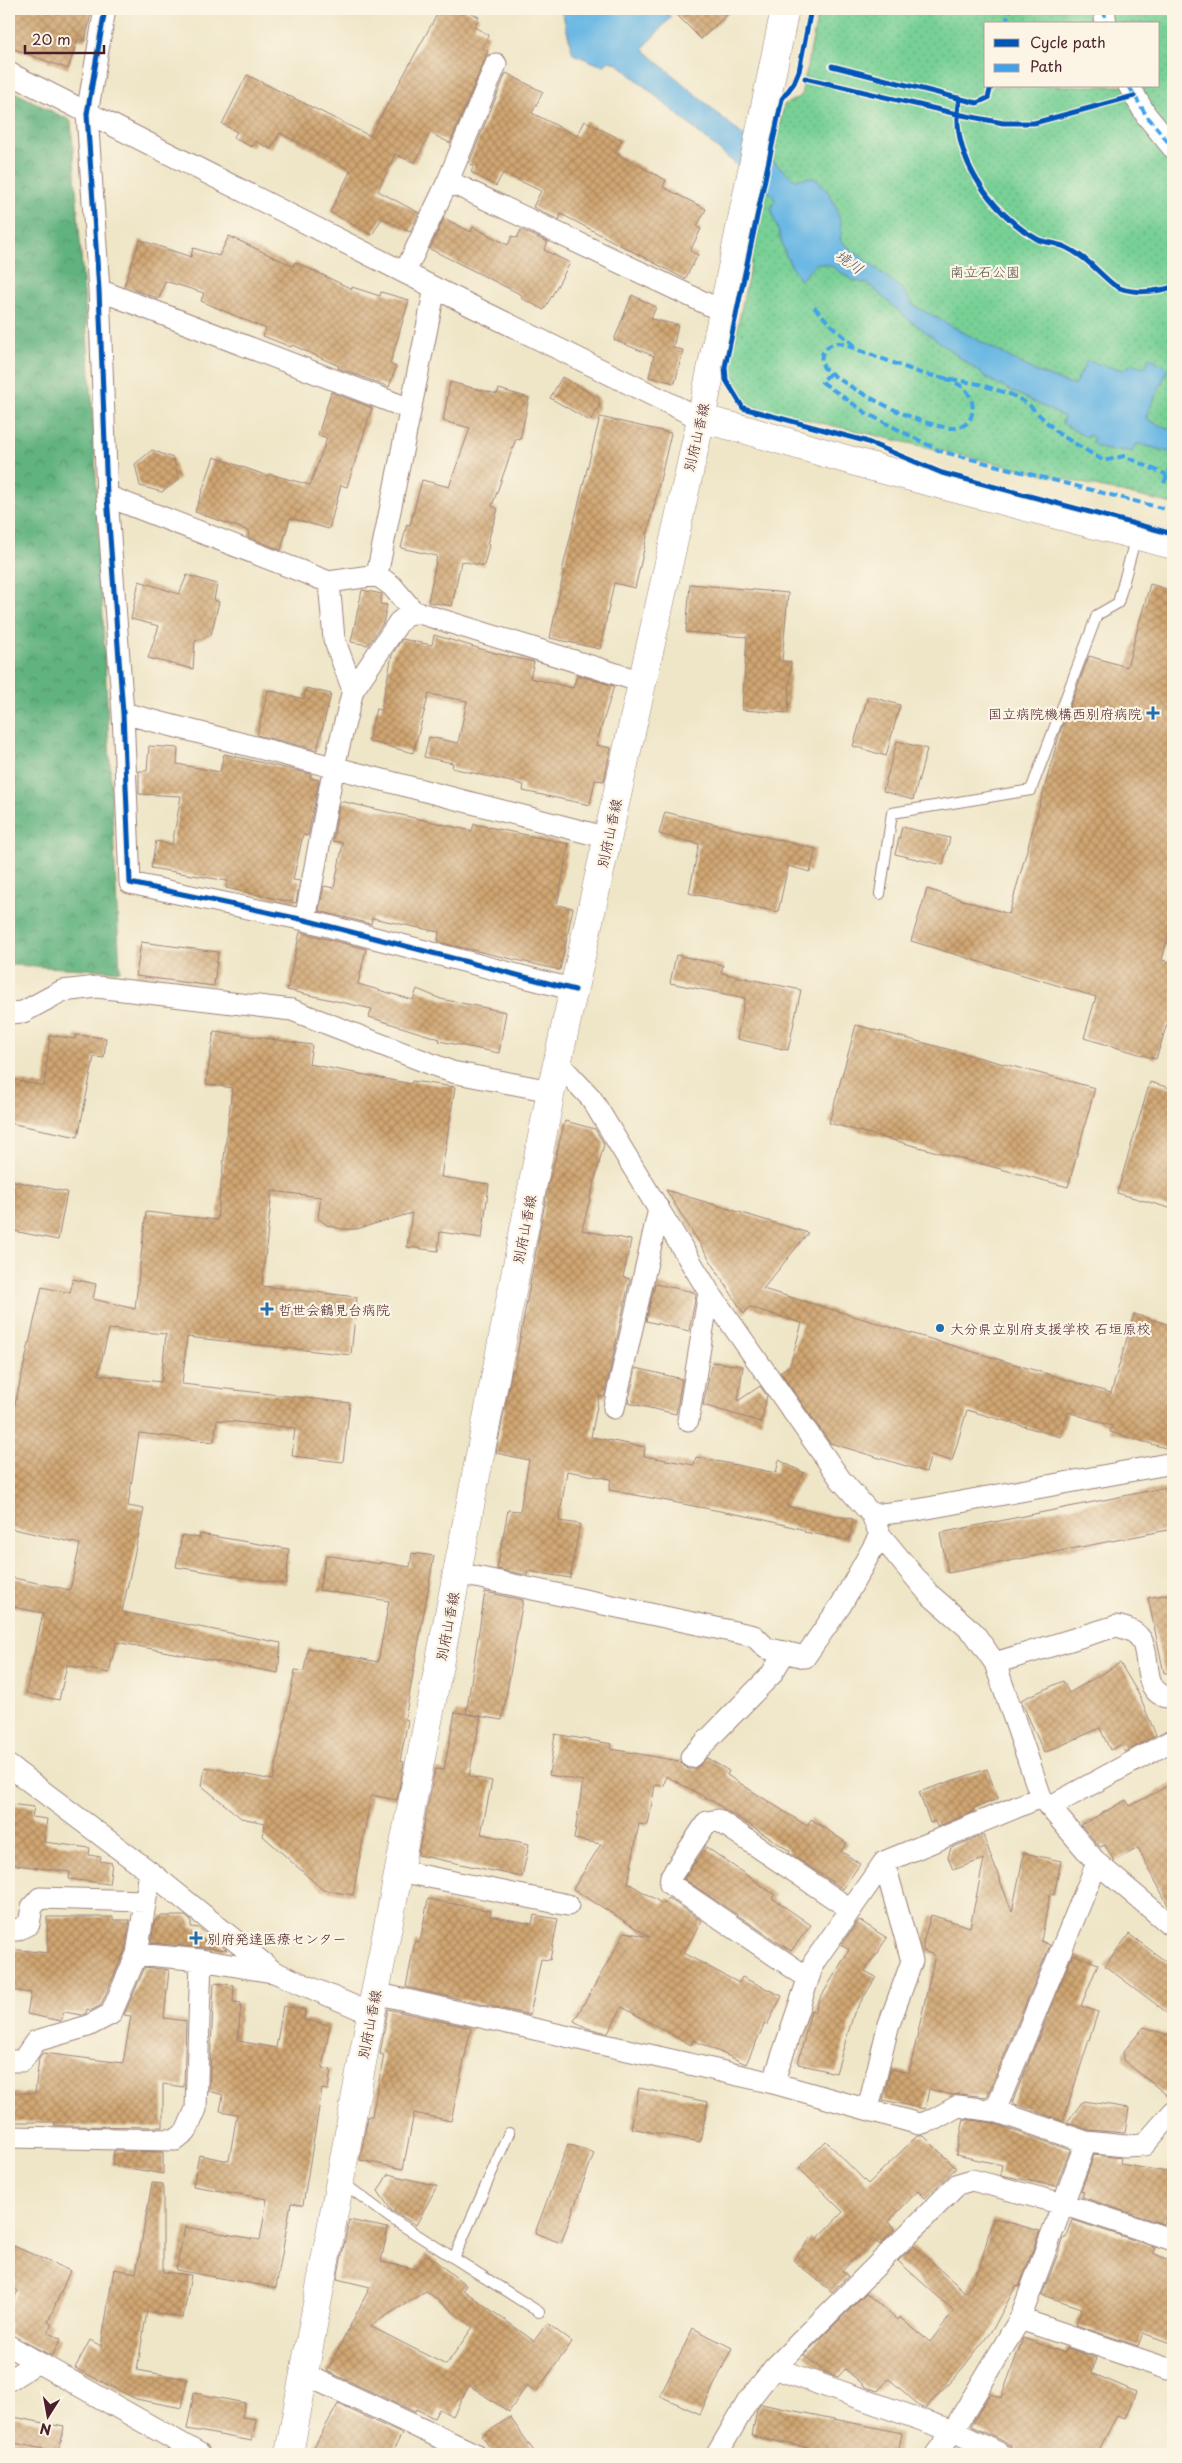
<svg xmlns="http://www.w3.org/2000/svg" width="1182" height="2463" viewBox="0 0 1182 2463" font-family="'Playpen Sans','Klee One',sans-serif">
<defs>
<pattern id="grass-dots" width="8" height="8" patternUnits="userSpaceOnUse" patternTransform="scale(1.25)"><rect width="8" height="8" fill="#77d095"/><path d="M2 2h.1M6 6h.1" fill="none" stroke="#68b281" stroke-width="1.8" stroke-linecap="round"/></pattern>
<pattern id="forest-crowns" width="20" height="18" patternUnits="userSpaceOnUse" patternTransform="scale(1.25)"><rect width="20" height="18" fill="#61b27e"/><path d="M2 6a3 3 0 1 1 6 0M12 15a3 3 0 1 1 6 0" fill="none" stroke="#529067"/></pattern>
<pattern id="building-cross-hatch" width="8" height="8" patternUnits="userSpaceOnUse" patternTransform="scale(1.25)"><rect width="8" height="8" fill="#d0a672"/><path d="M0 0l8 8M0 8l8-8" fill="none" stroke="#ab875e"/></pattern>
</defs>
<rect width="100%" height="100%" fill="#fcf5e5"/>
<filter id="ink" filterUnits="userSpaceOnUse"><feTurbulence type="fractalNoise" baseFrequency=".02" numOctaves="2"/><feDisplacementMap in="SourceGraphic" scale="10" xChannelSelector="R" yChannelSelector="G"/><feConvolveMatrix kernelMatrix="1 2 1 2 8 2 1 2 1" color-interpolation-filters="sRGB"/></filter>
<filter id="wash" filterUnits="userSpaceOnUse"><feTurbulence type="fractalNoise" baseFrequency=".0096" numOctaves="4" result="noise"/><feDisplacementMap in="SourceGraphic" scale="20" xChannelSelector="R" yChannelSelector="G"/><feGaussianBlur stdDeviation="1.12" result="paint"/><feColorMatrix in="noise" values="0 0 0 0 0 0 0 0 0 0 0 0 0 0 0 0 0 1.4 0 .05"/><feComposite in="paint" operator="in"/></filter>
<g filter="url(#wash)">
<rect width="100%" height="100%" fill="#efe6c8"/>
<path fill="url(#grass-dots)" stroke="#607860" fill-rule="evenodd" d="M819,9h354v495l-425,-98 -20,-33 56,-268 17,-9zM986,24h172v62h-172z"/>
<path fill="url(#forest-crowns)" stroke="#566854" d="M9,89l62,32 22,293 27,557 -111,-6z"/>
<path fill="#6ab8e4" stroke="#5a6c88" d="M556,9h106l9,8 -28,31 3,4 149,128c6,-1 13,-4 19,-2 17,9 31,44 26,62l62,49 11,16 122,66 39,15 13,-25 36,9 9,-6 13,3 5,-10 18,12 -22,48 6,5 21,9v22l-34,-9 -4,1 -3,7c-19,-6 -18,5 -40,-9l2,-5 -5,-3 -3,2 -24,-14 2,-6 -74,-37 -87,-65 -35,-31 -16,-4 -22,-15 -13,-2 -17,18 -14,-25 -15,-48 4,-7 -2,-5 -156,-133 -8,-2 -6,5 -30,-12 -10,-39z"/>
<g id="blocks">
<path fill="url(#building-cross-hatch)" fill-rule="evenodd" d="M9,9h83l-7,32 -7,-2 -10,30 -59,-22z
M440,9h24l15,8 -5,10 15,8 -7,13 6,3 -38,92 -20,-10 -15,30 -20,-9 -17,37 41,22 -9,19 -28,-14 -10,17 -42,-23 21,-42 -71,-37 -9,16 -16,-8 -3,6 -19,-9 4,-6 -15,-8 25,-49 123,61z
M671,9h62l-32,30z
M506,73l37,19 -11,21 45,23 8,-15 37,19 -7,13 51,27 -3,7 43,22 -9,18 4,2 -11,22 8,4 -13,24 -124,-65 -2,6 -26,-13 8,-16 -38,-18 -7,13 -25,-14 3,-6 -5,-3z
M444,218l27,14 2,-5 35,18 4,-9 5,2 4,-8 27,12 -4,8 26,13 -26,47 -23,-12 1,-3 -92,-46z
M229,236l64,30 2,-4 57,27v-2l28,9 1,-4 28,8 -19,64 6,3 -7,20 -51,-19 1,-2 -47,-21 -1,2 -28,-11 3,-7 -65,-28 3,-8 -39,-12 -6,18 -35,-13 16,-46 51,17 2,-9 26,8z
M632,295l24,12 -5,12 27,6 -5,23 10,2 -8,33 -26,-6 5,-21 -40,-16z
M562,377l37,21v9l-9,14 -40,-23z
M450,382l47,12 2,-5 30,9 -9,42 -4,-1 -24,67 6,3 -11,35 2,1 -5,21 -23,-5 -9,45 -24,-4 9,-46 -36,-8 6,-24 3,1 12,-45 27,7 21,-59 -27,-7z
M331,392l41,16 -25,79 -6,-2 -12,44 -39,-11 -9,32 -33,-13 1,-6 -54,-19 19,-55 54,19 1,-2 41,11 17,-47 -9,-3z
M600,417l71,16 -36,155 -21,-5 -14,66 -50,-11 14,-67h-2z
M152,450l21,8 6,21 -17,13 -22,-6 -5,-22z
M187,575l30,9 -3,16 5,2 -8,33 -16,6 -2,28 -45,-11 11,-32 -28,-7 8,-38 40,13z
M690,584l98,9 -6,68 9,1 -3,51 -46,-3 5,-73 -61,-5z
M1150,584l23,7v326l-11,43 11,3v63l-6,-2 -11,35 -72,-21 12,-41 -185,-56 16,-52 82,25 51,-182 29,-76 38,11z
M362,590l20,4 -2,10 7,1 -4,18 -15,22 -17,-3z
M434,635l61,18 39,9 -4,16 43,10 4,-13 37,11 -18,59 15,3 -7,33 -9,-1 -5,25 -67,-14 1,-6 -72,-17 1,-5 -29,-6 5,-20 29,6 9,-42 -38,-7 -16,59 -45,-12 8,-32 5,1 11,-55 10,-16 30,6z
M306,688l25,6 -14,56 -60,-15 11,-45 36,9z
M868,696l32,9 -14,51 -33,-10z
M897,741l30,8 -14,51 -30,-9z
M149,746l29,2 -1,16 43,8 4,-18 87,20 -1,4 9,2 -11,56 -5,-1 -10,45 7,1 -4,22 -70,-15 2,-7 -77,-13 5,-27 16,4 9,-49 -42,-2v-23h8z
M340,801l132,30 2,-7 95,20 -12,61 16,3 -13,62 -118,-27 -4,-3 1,-8 -67,-14 -1,6 -52,-13 5,-25 10,2 9,-45 -10,-2z
M665,812l151,37 -6,23 -22,-6 -10,46 -89,-19 10,-49 -40,-10z
M902,827l48,11 -7,27 -48,-11z
M300,932l66,17 -8,35 55,16 4,-11 24,10 65,13 -7,41 -60,-12 1,-2 -71,-22 3,-8 -85,-19z
M141,942l77,10 -4,34 -78,-10z
M676,955l47,10 -2,8 80,17 -13,60 -51,-11 8,-41 -75,-15z
M856,1025l239,63 -27,99 -239,-64z
M214,1031l98,14 -3,19 102,20 1,-3 43,6 -14,90 48,7 -7,54 -42,-6 -2,19 -31,-4 5,-34 -55,16h-15l-15,-4 -9,-7 3,-21 -49,-6 -10,95 95,11 -6,58 -164,-18 -5,47 168,19 -7,59 -51,-6 3,-28 -78,-8 -3,22 -75,-9 -11,73 16,3 -22,103 159,31 -3,30 -162,-31 -7,31 -42,-8 -8,35 -33,-7 17,-80 -34,-7v-29l61,13 10,-46 -71,-16v-98l33,-143 28,6 3,-14 23,5 -3,15 42,10 11,-97 71,8 15,-132 -26,-4zM109,1329l57,5 -5,48 -63,-7z
M50,1035l25,4 1,-4 30,3 -2,20 -10,-1 -16,80 -69,-14v-44l35,7z
M1150,1082l23,7v120l-56,-16z
M565,1121l30,8 9,15 -22,86 49,10 -8,37 7,2 -26,118 -5,-1 -8,41 54,10 -1,9 50,9 2,-8 80,16 3,-13 25,13 -18,33 67,13 -4,21 -45,-8 1,-2 -48,-12 -148,-28 2,-11 -44,-8 -8,50 21,3 -10,54 -43,-7v4l-30,-6 11,-59 12,1 9,-51 -33,-7 16,-83 2,1 34,-185z
M9,1180l58,12 -9,48 -49,-10z
M666,1190l142,43 -45,56 348,104 23,-79 39,12v109l-4,14 -59,-17 2,-6 -44,-14 -7,25 -94,-27 -15,51 -21,-6 -5,17 -96,-29 -50,-71 10,-7 12,-42 -53,-16 -5,7z
M655,1284l39,8 2,3 -7,36 -43,-10z
M712,1362l31,4 -5,35 22,-15 7,10 -6,26 -58,-17z
M636,1368l46,11 -6,35 -48,-11z
M1173,1486v43l-225,44 -8,-40z
M200,1534l89,15 -3,35 -110,-17 6,-32 17,3z
M412,1553l22,3 -29,163 3,1 -8,41 4,1 -7,38 -26,-5 -18,100 -30,-5 -60,-54 2,-13 -24,-5 -39,-32 3,-19 68,13 22,-110 9,1 4,-23 70,14 11,-61 -70,-11 7,-35 54,9v-2l30,5z
M485,1592l38,8 -21,120 -36,-6z
M1173,1593v79l-9,1 -16,-75z
M1120,1663l18,30 18,42 -31,17 -3,-8 -12,6 -10,-22 -56,25 -23,-53 42,-19 6,12z
M455,1712l26,4 -12,60 23,5 -11,53 48,10 -7,33 -104,-22 17,-86 9,1z
M555,1734l57,10 -1,5 68,12 9,8h7l12,-11 22,13 -2,4 80,51 4,-7 36,24 -6,8 19,13 -17,25 -54,-36 1,-2 -78,-50 -46,-25 -2,10 -9,-1 -7,40 -9,-1 -11,59 35,21 5,-6 34,23 -19,32 56,30 3,-6 40,19 -15,29 -2,-2 -19,41 -53,-24 -2,5 -69,-38 -14,26 -21,-5 -13,-7 51,-89 25,5 -77,-48 28,-45 -27,-5 9,-58 -34,-6z
M987,1769l11,30 -25,9 1,3 -37,16 -2,-6 -5,2 -11,-31z
M1173,1783v128l-4,-4 -31,-59 -24,13 -9,-16 -5,2 -19,-22 45,-25 4,6z
M9,1804l25,3 -2,10 15,2 -3,23 46,6 -1,7 12,2 -1,4 12,2 -3,21 -40,-5 1,-7 -61,-8z
M983,1835l29,77 12,-59 37,8 -7,34 -4,-1 -9,47 9,4 -63,152 -27,-3 -8,1 -23,-6 -4,20 -42,-9 8,-31 18,4 26,-118 -12,-4v-9l8,-27 39,12 14,-68 -31,11 -5,-13 3,-9z
M706,1847l69,48 -3,3 39,27 -20,26 -107,-72z
M428,1899l63,12 -1,5 42,8 2,-9 24,4 -8,41 -9,-1 -11,56 -124,-28 9,-46 5,1z
M160,1916h25l6,5v6l8,1 28,22 -76,-7 4,-23h5z
M47,1917h66v3h17l-5,30 -24,55 -9,5 -5,-1 -1,4 -4,2 -18,-3 -3,9 -34,-7 4,-21 -22,-3v-41l39,4z
M859,1920l28,18 -22,33 11,6 -22,36 -18,60 -38,-9 13,-54 4,2 3,-10 31,-52 -8,-5z
M1129,1934l44,33v50l-68,-51z
M1073,1954l25,10 -17,42 17,6 -35,109 -51,-18z
M145,1967l24,3 -5,48 22,3 -2,66 -21,-3v43l-96,-1 -13,-1 1,-3h-46v-29h26l4,-35 4,-5 80,10 8,-47 -7,-1z
M214,1983l20,2 -1,17 8,1 -3,38 38,7 7,-42 22,4 -1,10 26,5 -8,43 9,2 -3,20 -6,-1 -19,116 -12,-2 -15,85 -100,-18 9,-43 75,13 7,-41 -74,-13 6,-31 30,6 8,-47 -17,-3 3,-16 -14,-4z
M388,2009l83,19 -20,93 -37,-8 -11,56 -43,-9 8,-44h4l12,-61 -4,-1z
M1144,2027l29,10v63l-50,-40v-8z
M639,2088l69,14 -8,40 -69,-14z
M1083,2101l46,7 -4,25 -36,-3 -22,-8z
M964,2119l28,4 78,27 -14,36 -56,-11 2,-10 -46,-10z
M917,2136h7l32,32 -31,30 -7,-7 -30,31 7,7 -15,16 -7,-6 -31,32 6,5 -16,16 -39,-32 18,-22 4,3 28,-29 -44,-44 27,-27 42,43z
M568,2144l26,9 -33,90 -26,-10z
M114,2151l49,1v22l-51,-9z
M1094,2155l27,3 -1,6 53,9v24l-10,27 -81,-27 2,-5 -3,-1z
M388,2174l49,12 -21,39 -25,-15 -13,-19z
M152,2183l11,1v88l28,3 -8,43 -36,-7 -10,59 50,9 -5,29 -46,-9 -61,-31 15,-28 11,6 13,-77 22,4z
M993,2218l47,13 -21,56 -3,-1 -23,43 -31,40 -36,39 -6,-2 -31,-27 -11,12 -12,-4 -21,-18 -7,8 -14,-5 -20,-17 62,-62 31,27 2,-3 31,25 24,-31 -56,-50 16,-15 52,47 14,-27z
M349,2220l39,8 -7,34 34,7 11,-15 40,31 -3,5 71,51 13,-18 25,19 -36,50 -9,-7 -18,27 -40,-27 -16,31 -14,-7 -5,9 -18,-9 -1,3 -88,-41 43,-84 -33,-8zM426,2291l47,36 -27,38 -76,-39z
M1073,2220l82,27 -2,6 20,9v82l-30,-11 -5,13 -62,-21 6,-17 -40,-13 22,-57h2z
M14,2246l56,25 -22,51 4,2 -4,8 13,7 -9,17 -43,-22v-25l9,-18 -9,-4v-29z
M693,2328l39,20 -32,66 -40,-18z
M1023,2338l42,15 2,-5 29,10 -4,15 44,19 -11,26 -8,-3 -20,39h-84l-1,-7 -5,-4 -36,-17 19,-32 11,4z
M194,2393l51,10 -3,14 14,2 -4,22 -65,-12z
M338,2404l64,30 -11,20h-63l-14,-7z
M761,2404l141,29 -4,21h-62l-84,-18 5,-26z
M9,2416l55,11 -5,25 -50,-10z
M510,2417l26,37h-42l-12,-18z"/>
</g>
</g>
<g filter="url(#ink)">
<use href="#blocks" fill-opacity="0" stroke="#9c827a" stroke-width="1"/>
<g fill="none" stroke-linecap="round" stroke-linejoin="round">
<g stroke="#9c827a" stroke-width="12">
<path id="lane" d="M880,894l12,-81 139,-23 66,-175 21,-12 18,-67
M342,2182l47,35 150,95
M454,2258l55,-125"/>
</g>
<g stroke="#9c827a" stroke-width="23">
<path id="street" d="M105,9l-18,105 12,176 8,206 16,217 7,170 175,37 270,70
M1104,9l2,15
M9,73l426,215 266,131
M1129,86l17,29 27,33
M448,181l274,130
M405,272l43,-91 48,-117
M435,288l-58,287 15,11 21,25 229,71
M99,290l311,119
M107,496l222,86 5,57 19,51
M329,582l48,-7
M123,713l485,125
M305,920l29,-154 19,-76 46,-68 14,-11
M9,1013l14,-1 39,-21 35,-4 195,23 160,62 99,19
M559,1064l32,34 118,194 132,188 31,35 8,20 49,59 45,39 21,30 46,134 56,66 76,64
M614,1408l45,-199
M688,1420l21,-128
M872,1515l45,-5 256,-47
M457,1573l297,63 12,12 39,9 36,-52 39,-70
M995,1663l121,-37c9,2 18,4 24,12 13,17 -2,57 33,60
M691,1757l80,-82 14,-23
M9,1766l141,106 124,100 98,42
M1049,1807l124,-67
M399,1871l169,34
M9,1930h8l12,-6 3,-17 8,-9 105,3
M137,1954l64,6 71,12
M808,1978l-138,-94 1,-8 36,-54 11,-2 132,89
M375,1993l398,90 146,41 16,-5 23,-13 37,5 91,31 39,4 19,-1 29,-33
M9,2061h13l14,-20 52,-15 23,-12 26,-60 13,-82
M773,2083l41,-121 70,-100 157,-65
M868,2109l20,-82 24,-66 -28,-99
M995,2111l102,-248
M9,2137l167,3 10,-8 10,-23 5,-149
M1020,2319l148,50 5,-1
M9,2346l191,108
M774,2368l179,63 48,23
M304,2374l171,80
M9,2380l29,-18
M717,2454l31,-53 26,-33 184,-184 14,-4 91,24 110,36
M936,2454l17,-23 67,-112 66,-177"/>
</g>
<g stroke="#9c827a" stroke-width="29">
<path id="secondary" d="M701,419l42,10 137,40 293,76
M289,2454l86,-461 176,-902 150,-672 84,-410"/>
</g>
<path stroke="#9c827a" stroke-width="3" stroke-dasharray="1 4" stroke-linecap="butt" d="M957,114l3,-16"/>
<use href="#lane" stroke="#fff" stroke-width="10"/>
<use href="#street" stroke="#fff" stroke-width="21"/>
<use href="#secondary" stroke="#fff" stroke-width="28"/>
<path stroke="#40a2eb" stroke-width="4" stroke-dasharray="8 4" stroke-linecap="butt" d="M1104,9l2,15
M1006,24l4,-15
M1129,86l17,29 27,33
M814,307l18,19 23,20
M830,373l-8,9 44,31 74,38 233,60
M945,378c6,3 15,6 20,11 13,14 10,39 -12,39 -33,-1 -104,-39 -129,-60 -7,-14 2,-25 16,-25l83,31 56,10 33,11 16,9 31,30 45,27 20,-5 43,19
M1164,483l7,-17 2,1"/>
<g stroke="#fcf5e5" stroke-width="8">
<path id="cycleway" d="M105,9l-18,105 12,176 8,206 16,217 7,170 175,37 270,70
M811,9l-12,62 -5,12 -12,16 -57,268 1,13 17,28 122,33 77,32 231,61
M832,66l145,37 11,-5 3,-12
M805,78l152,36 46,9h31l100,-27
M960,98c-12,56 31,115 77,141 7,4 15,3 22,6 6,1 12,5 17,8 14,8 25,22 38,32 15,10 42,7 59,2"/>
</g>
<use href="#cycleway" stroke="#0057b8" stroke-width="5"/>
</g>
</g>
<g fill="#1f6fb2" stroke="#fcf5e5" stroke-width="2">
<path d="M1150.5 705.5h5v5h5v5h-5v5h-5v-5h-5v-5h5z"/>
<path d="M264.5 1301.5h5v5h5v5h-5v5h-5v-5h-5v-5h5z"/>
<circle cx="940" cy="1328" r="5"/>
<path d="M193.5 1930.5h5v5h5v5h-5v5h-5v-5h-5v-5h5z"/>
</g>
<g text-anchor="middle" dominant-baseline="central" stroke-width="4.5" stroke-linejoin="round" paint-order="stroke">
<g font-size="14" fill="#58544b" stroke="#fcf5e5">
<text x="985" y="271">南立石公園</text>
</g>
<g font-size="14" fill="#4a1f2b" stroke="#fcf5e5">
<text transform="translate(696 437) rotate(-77)">別府山香線</text>
<text transform="translate(609 833) rotate(-78)">別府山香線</text>
<text transform="translate(524 1229) rotate(-79)">別府山香線</text>
<text transform="translate(447 1626) rotate(-79)">別府山香線</text>
<text transform="translate(369 2024) rotate(-79)">別府山香線</text>
</g>
<g font-size="14" fill="#4a1f2b" stroke="#fcf5e5" text-anchor="start">
<text x="1142" y="713" text-anchor="end">国立病院機構西別府病院</text>
<text x="278" y="1309">哲世会鶴見台病院</text>
<text x="950" y="1328">大分県立別府支援学校 石垣原校</text>
<text x="207" y="1938">別府発達医療センター</text>
</g>
<g font-size="15" font-style="italic" fill="#55556c" stroke="#fcf5e5">
<text transform="translate(850 261) rotate(36)">境川</text>
</g>
</g>
<rect width="1182" height="2463" fill="none" stroke="#fcf5e5" stroke-width="30"/>
<rect x="984" y="22" width="175" height="65" fill="#fcf5e5" stroke="#b59f9b"/>
<rect x="994" y="39" width="25" height="8" fill="#0057b8" stroke="#b59f9b"/>
<text x="1030" y="48" font-size="15" fill="#4a1f2b">Cycle path</text>
<rect x="994" y="64" width="25" height="8" fill="#40a2eb" stroke="#b59f9b"/>
<text x="1030" y="72" font-size="15" fill="#4a1f2b">Path</text>
<g transform="translate(48 2416) rotate(191)" stroke="#fcf5e5" stroke-width="4" paint-order="stroke">
<path d="M0-4L9 19L0 12L-9 19Z" fill="#4a1f2b"/>
<text y="-8" font-size="14" font-weight="bold" text-anchor="middle" fill="#4a1f2b">N</text>
</g>
<path d="M25 45v8h79v-8" fill="none" stroke="#4a1f2b" stroke-width="2.5"/>
<text x="32" y="45" font-size="15" fill="#4a1f2b" stroke="#fcf5e5" stroke-width="4" paint-order="stroke">20 m</text>
</svg>
